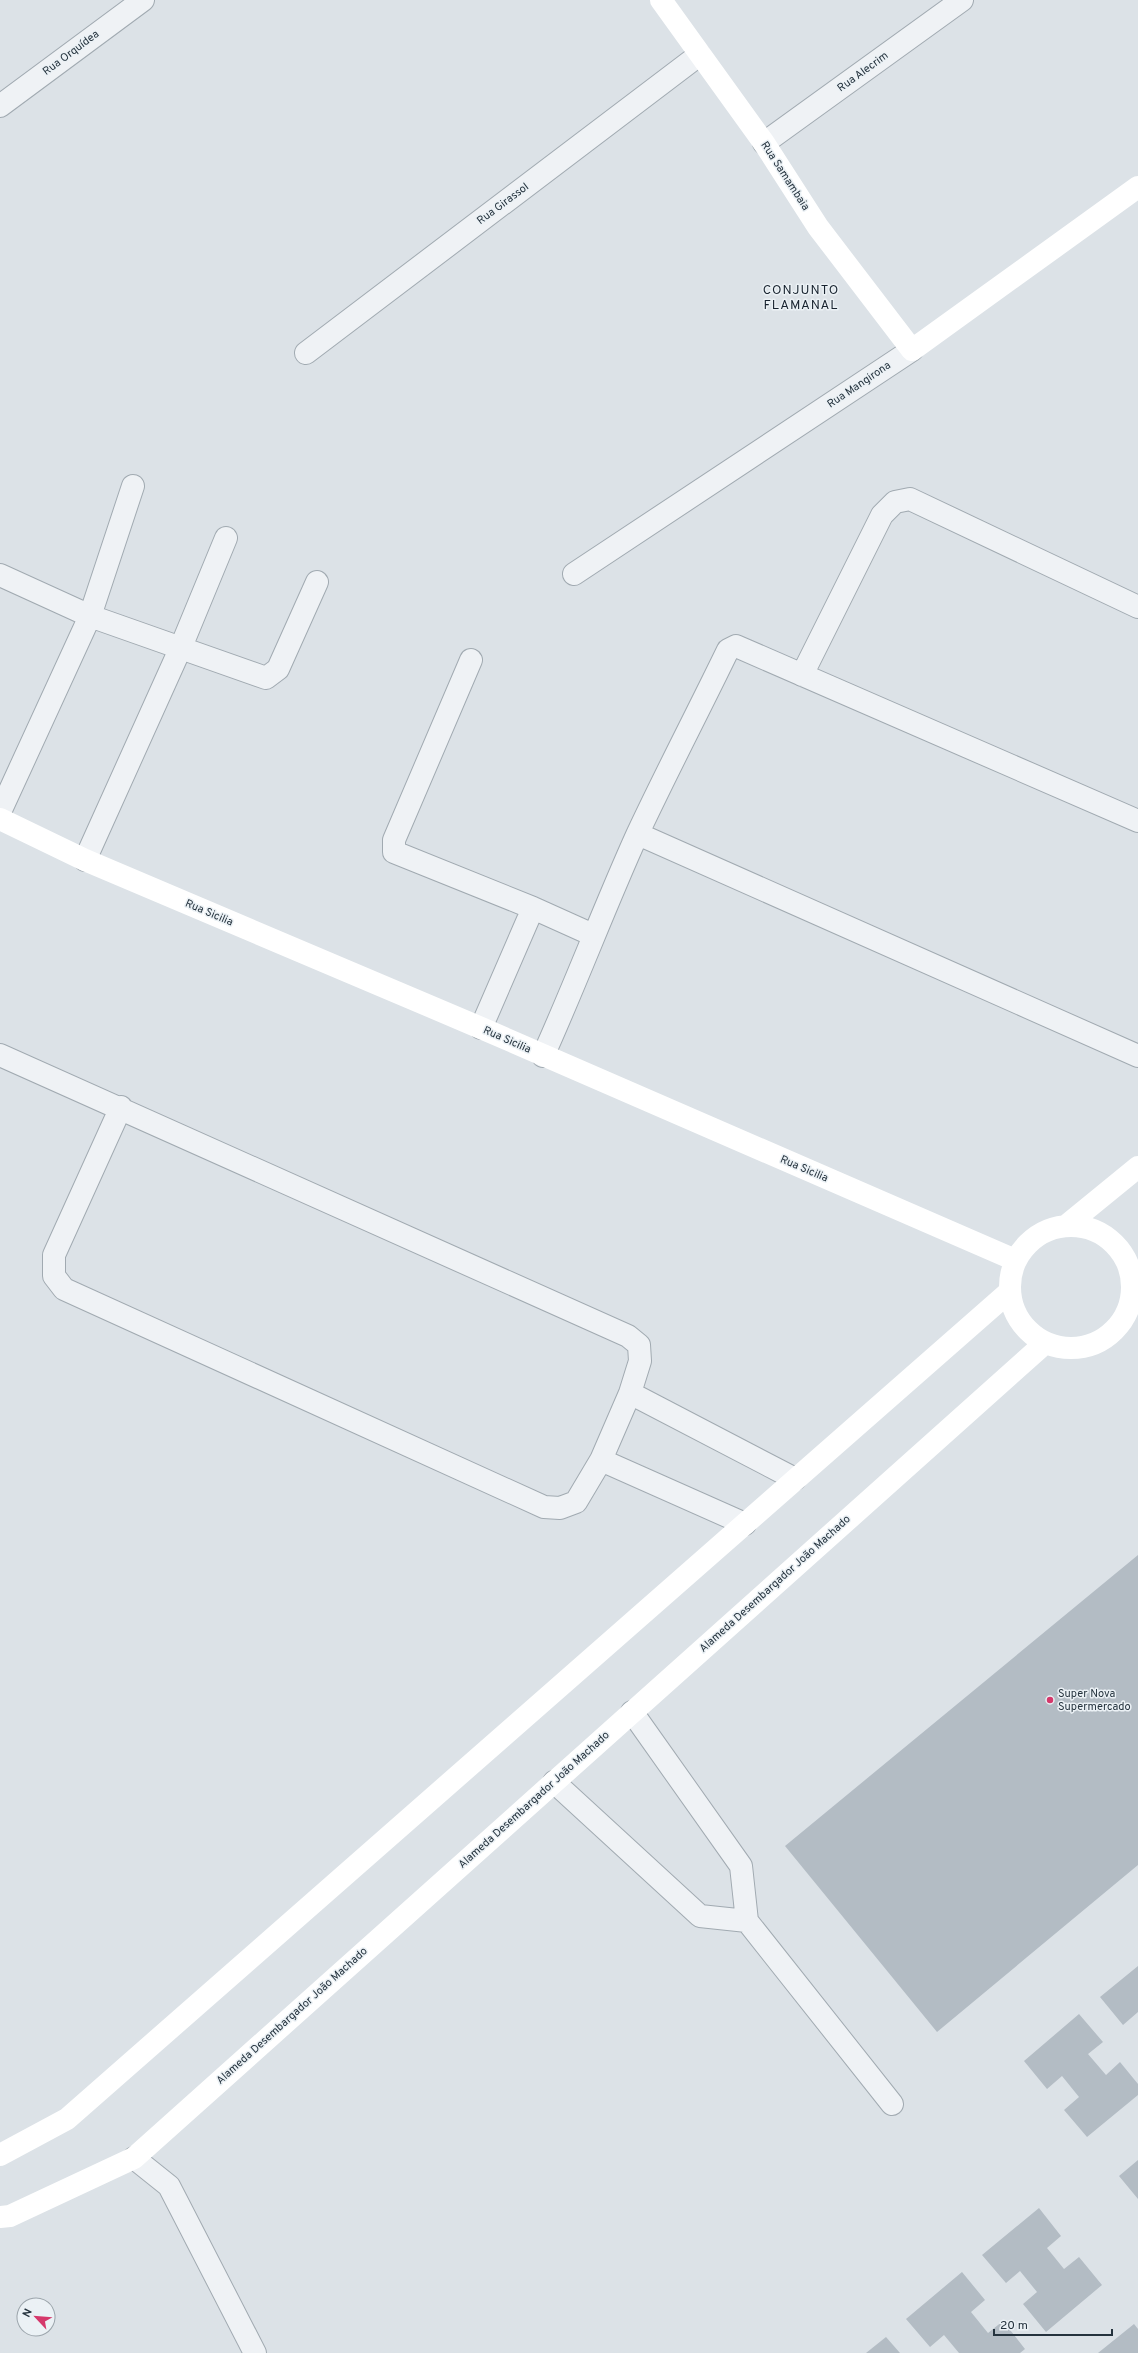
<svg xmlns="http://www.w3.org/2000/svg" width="1138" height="2353" viewBox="0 0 1138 2353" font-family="Overpass,sans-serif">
<rect width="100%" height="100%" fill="#dce2e7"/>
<path fill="#b3bcc4" d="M1138,1555v310l-201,167 -152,-186z
M1138,1966v46l-15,13 -23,-28z
M1079,2014l24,28 -15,12 18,21 14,-13 18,22v11l-51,42 -23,-27 15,-13 -17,-21 -15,13 -23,-28z
M1138,2160v39l-19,-23z
M1039,2208l22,28 -14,12 17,21 15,-12 23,28 -56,47 -23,-28 14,-12 -17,-21 -14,12 -24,-28z
M962,2272l23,28 -14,12 17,21 15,-12 22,28 -5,4h-61l-15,-18 -14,12 -24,-28z
M1134,2324l4,5v24h-40z
M886,2337l14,16h-34z"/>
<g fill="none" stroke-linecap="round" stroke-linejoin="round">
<g stroke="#a1aab1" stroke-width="24">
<path id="street" d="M0,106l143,-106
M764,143l198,-143
M306,353l393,-298
M574,574l338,-224
M0,575l90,41 176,62 12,-9 39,-87
M471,660l-77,180v12l139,56 60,27
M802,675l80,-160 13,-13 15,-3 228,108
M0,812l90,-196 43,-130
M638,834l500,222
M85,860l96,-213 45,-109
M481,1028l52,-120
M0,1055l628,281 11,9 1,16 -10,32 -29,67 -25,42 -16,6 -16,-1 -480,-218 -10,-13v-21l67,-148
M543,1056c33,-73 61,-148 94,-221 29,-62 61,-123 91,-185l8,-4 402,175
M630,1393l165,86
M601,1460l144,64
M632,1712l109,154 6,55 145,183
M554,1782l146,134 47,5
M134,2158l35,28 86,167"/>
</g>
<use href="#street" stroke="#eff2f5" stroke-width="22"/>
<path stroke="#fff" stroke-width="22" d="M661,0l103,143 54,84 94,123 226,-163
M0,819l85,41 396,168 534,232
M1067,1225l71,-58
M1010 1287a61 61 0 1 1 122 0a61 61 0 1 1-122 0Z
M0,2155l67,-36 942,-827
M0,2217l10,-1 124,-58 910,-814"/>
</g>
<circle fill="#d5386b" stroke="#ebf1f5" stroke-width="1.5" cx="1050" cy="1700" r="4"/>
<g text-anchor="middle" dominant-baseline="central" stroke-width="3" stroke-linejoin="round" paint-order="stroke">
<g font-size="11" fill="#25333e" stroke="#ebf1f5">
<text transform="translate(71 53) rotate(-37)">Rua Orquídea</text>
<text transform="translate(863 72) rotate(-36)">Rua Alecrim</text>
<text transform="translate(785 176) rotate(57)">Rua Samambaia</text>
<text transform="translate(503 204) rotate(-37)">Rua Girassol</text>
<text transform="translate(859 385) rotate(-34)">Rua Mangirona</text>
<text transform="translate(209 913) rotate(23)">Rua Sicilia</text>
<text transform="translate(507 1040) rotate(24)">Rua Sicilia</text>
<text transform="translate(804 1169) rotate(23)">Rua Sicilia</text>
<text transform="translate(775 1584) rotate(-42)">Alameda Desembargador João Machado</text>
<text transform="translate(534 1800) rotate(-42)">Alameda Desembargador João Machado</text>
<text transform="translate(292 2016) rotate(-42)">Alameda Desembargador João Machado</text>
</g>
<g font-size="11" fill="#25333e" stroke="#ebf1f5" text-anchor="start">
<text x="1058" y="1694">Super Nova<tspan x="1058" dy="13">Supermercado</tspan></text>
</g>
<g font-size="13" letter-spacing="1" fill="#18232f" stroke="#ebf1f5">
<text x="801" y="291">CONJUNTO<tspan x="801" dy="15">FLAMANAL</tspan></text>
</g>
</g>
<g transform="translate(36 2317) rotate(296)"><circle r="19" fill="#ebf1f5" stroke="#9ca5ac"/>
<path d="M0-3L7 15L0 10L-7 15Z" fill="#d5386b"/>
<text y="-6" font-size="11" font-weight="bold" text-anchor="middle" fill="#25333e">N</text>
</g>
<path d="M994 2329v6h118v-6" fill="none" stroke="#25333e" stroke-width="2"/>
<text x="1000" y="2329" font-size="12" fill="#25333e" stroke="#ebf1f5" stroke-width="3" paint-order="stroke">20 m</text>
</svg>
